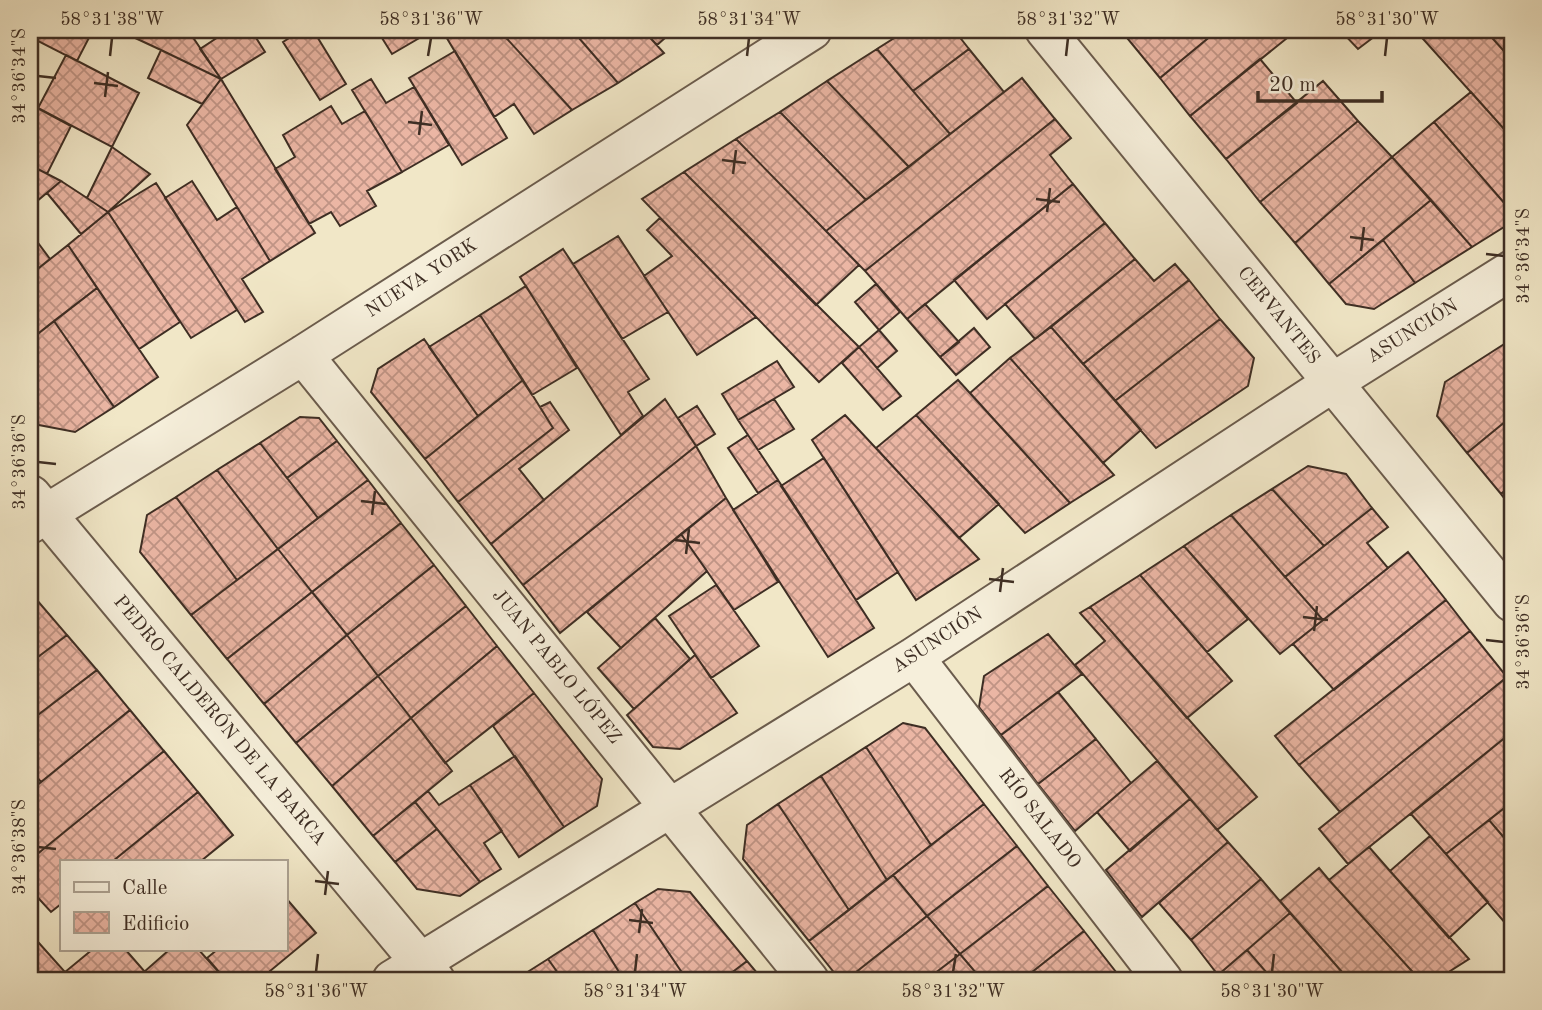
<svg xmlns="http://www.w3.org/2000/svg" width="1542" height="1010" viewBox="0 0 1542 1010" font-family="'Old Standard TT',serif">
<defs>
<pattern id="building-cross-hatch" width="8" height="8" patternUnits="userSpaceOnUse" patternTransform="scale(1.75)"><rect width="8" height="8" fill="#ebb6a4"/><path d="M0 0l8 8M0 8l8-8" fill="none" stroke="#c09485"/></pattern>
</defs>
<rect width="100%" height="100%" fill="#f1e7c7"/>
<filter id="stains"><feTurbulence type="fractalNoise" baseFrequency=".00286" numOctaves="4"/><feColorMatrix values="0 0 0 0 .2 0 0 0 0 .09 0 0 0 0 .02 0 0 0 .5 -.17"/></filter>
<radialGradient id="worn" r=".72"><stop offset=".6" stop-color="#630" stop-opacity="0"/><stop offset="1" stop-color="#630" stop-opacity=".3"/></radialGradient>
<path fill="url(#building-cross-hatch)" stroke="#3e2e24" stroke-width="2" d="M30,30h63l-16,31 -47,-24z
M118,30h70l33,49 -60,-29z
M229,30h22l14,22 -44,27 -21,-30z
M302,30h11l33,54 -26,16 -37,-58z
M377,30h56l-41,24z
M442,30h57l73,80 -38,24 -20,-30 -20,13z
M499,30h73l46,53 -46,27z
M572,30h71l21,23 -46,30z
M643,30h31l-17,15z
M907,30h47l15,19 -56,42 -36,-42z
M1128,30h90l-58,48 -37,-45z
M1218,30h79l-107,86 -30,-38z
M1340,30h43l-25,19z
M1415,30h70l27,30v78z
M1485,30h27v30z
M877,49l73,85 -41,33 -82,-86z
M969,49l35,43 -54,42 -37,-43z
M161,50l60,29 -19,25 -54,-26z
M455,51l52,87 -45,27 -53,-87z
M66,55l73,38 -27,54 -74,-39z
M1260,59l37,44 -71,56 -36,-43z
M1022,78l33,41 -190,152 -39,-40z
M221,79l94,154 -45,28 -83,-136z
M371,79l15,24 28,-16 35,58 -47,27 -50,-82z
M827,81l82,86 -43,33 -86,-88z
M1323,81l35,40 -98,81 -34,-43z
M1471,92l41,46v74l-78,-90z
M30,104l41,22 -24,48 -17,-9z
M331,106l11,18 23,-13 37,61 -35,19 9,15 -36,20 -9,-14 -22,12 -34,-55 20,-12 -12,-22z
M780,112l86,88 -40,31 -90,-92z
M1055,119l16,19 -21,17 23,29 -166,135 -42,-48z
M1358,121l34,36 -97,86 -35,-41z
M1434,122l78,90v10l-40,25 -80,-90z
M736,139l123,126 -43,40 -132,-133z
M112,147l38,27 -42,38 -21,-14z
M1392,157l39,43 -102,84 -34,-41z
M30,165l31,16 -31,26z
M684,172l175,175 -40,35 -177,-183z
M61,181l26,17 21,14 -27,22 -34,-41z
M192,181l25,39 20,-13 33,54 -28,18 21,33 -18,10 -80,-124z
M156,183l81,127 -46,28 -83,-126z
M1073,184l32,39 -118,96 -33,-39z
M1431,200l41,47 -57,36 -32,-43z
M108,212l72,110 -41,27 -71,-104z
M660,218l96,99 -59,38 -53,-79 28,-20 -25,-26z
M1105,223l30,36 -100,80 -30,-35z
M30,232l20,27 -20,16z
M618,236l50,76 -46,27 -49,-75z
M1383,240l32,43 -41,26 -28,-5 -17,-20z
M68,245l29,43 -67,52v-65z
M563,249l86,130 -21,13 15,24 -22,19 -101,-158z
M1135,259l19,22 21,-17 14,16 -106,84 -32,-37z
M1189,280l31,39 -105,82 -32,-37z
M876,284l24,28 -21,18 -24,-28z
M526,286l51,82 -45,27 -52,-80z
M97,288l61,89 -44,30 -60,-86z
M925,304l34,38 -19,15 -33,-38z
M480,315l43,65 -45,36 -49,-69z
M1220,319l34,39 -6,28 -92,62 -41,-47z
M54,321l60,86 -39,25 -36,-7 -9,-12v-73z
M1051,327l90,103 -38,33 -93,-105z
M974,328l16,19 -34,28 -16,-18z
M879,330l18,21 -20,17 -18,-21z
M424,339l54,77 -53,43 -54,-67 7,-23z
M1512,339v77l-45,37 -30,-37 8,-34z
M859,347l42,49 -18,14 -41,-47z
M1010,358l104,117 -44,28 -100,-110z
M777,361l17,26 -56,33 -16,-26z
M523,380l30,48 -95,74 -33,-43z
M958,380l112,123 -45,30 -109,-118z
M665,399l31,47 -173,139 -32,-41z
M774,399l20,30 -36,21 -20,-30z
M550,402l19,28 -50,39 25,31 -53,44 -33,-42 95,-74 -13,-21z
M697,406l18,28 -19,12 -18,-28z
M845,415l134,144 -63,41 -104,-160z
M916,415l83,89 -40,34 -83,-90z
M1512,416v68l-11,10 -34,-41z
M300,417l19,1 18,23 -50,37 -27,-35z
M748,435l30,45 -20,13 -30,-45z
M337,441l31,39 -50,38 -31,-40z
M260,443l58,75 -40,31 -61,-79z
M696,446l30,52 -166,135 -37,-48z
M824,458l74,114 -42,28 -75,-114z
M1308,466l38,8 26,34 -48,38 -52,-57z
M217,470l61,79 -41,31 -61,-83z
M368,480l33,43 -89,69 -34,-43z
M778,480l96,148 -46,29 -95,-147z
M1512,484v24l-11,-14z
M1272,489l52,57 -39,31 -54,-62z
M176,497l61,83 -46,35 -51,-63 7,-37z
M726,498l52,84 -44,28 -53,-76z
M1372,508l16,19 -21,16 21,25 -65,52 -38,-43z
M1231,515l92,105 -43,34 -96,-108z
M401,523l33,42 -87,70 -35,-43z
M681,534l26,37 -86,77 -34,-36z
M1184,546l64,73 -41,33 -67,-77z
M278,549l34,43 -85,67 -36,-44z
M1408,552l38,48 -112,90 -41,-46z
M434,565l32,41 -88,70 -31,-41z
M1140,575l92,106 -45,37 -97,-111z
M716,585l43,61 -48,32 -42,-62z
M30,592l37,43 -37,28z
M312,592l35,43 -83,69 -37,-45z
M1446,600l24,31 -171,134 -24,-29z
M466,606l31,40 -86,72 -33,-42z
M1090,607l167,190 -40,33 -142,-165 30,-24 -25,-28z
M655,618l35,41 -56,50 -36,-41z
M1470,631l37,46 -167,135 -41,-47z
M1048,634l34,40 -81,61 -22,-28 5,-31z
M67,635l30,35 -67,51v-58z
M347,635l31,41 -82,67 -32,-39z
M497,646l37,47 -89,70 -34,-45z
M695,655l42,58 -57,36 -27,-2 -26,-32z
M97,670l33,40 -89,72 -11,-13v-48z
M378,676l33,42 -79,68 -36,-43z
M1507,677l5,7v48l-164,132 -29,-35z
M1058,692l38,47 -58,45 -37,-49z
M534,693l68,86 -5,27 -33,21 -71,-101z
M130,710l34,41 -134,109v-69z
M411,718l41,53 -79,65 -41,-50z
M903,723l22,5 59,76 -53,41 -65,-98z
M1512,732v70l-66,52 -35,-40z
M1096,739l35,44 -56,48 -37,-47z
M866,747l65,98 -44,35 -66,-104z
M164,751l34,41 -85,69h-52v43l-10,8 -21,-23v-29z
M515,756l49,71 -45,30 -49,-72z
M1157,761l33,38 -60,52 -33,-39z
M821,776l66,104 -38,30 -71,-106z
M470,785l32,46 -18,12 17,26 -21,13 -65,-80 13,-11 11,14z
M198,792l35,43 -32,26h-88z
M1190,799l38,43 -86,75 -36,-47z
M415,802l22,27 -42,33 -22,-26z
M1512,802v45l-23,-27z
M778,804l71,106 -40,31 -66,-82 4,-34z
M984,804l33,42 -90,70 -34,-41z
M1489,820l23,27v84l-66,-77z
M437,829l43,53 -20,14 -43,-7 -22,-27z
M1430,836l58,66 -39,36 -59,-67z
M1228,842l33,37 -70,61 -32,-37z
M1017,846l31,40 -88,68 -33,-38z
M1369,847l21,24 79,88 -33,21h-16l-91,-100z
M1319,868l10,12 91,100h-71l-69,-79z
M893,875l34,41 -81,64h-6l-31,-39z
M1261,879l29,34 -72,62 -27,-35z
M1048,886l36,45 -62,49h-40l-22,-26z
M658,889l32,3 57,69 -25,19h-35l-52,-77z
M285,897l31,36 -52,43 4,4h-42l-19,-22 11,-9h67z
M635,903l52,77h-63l-31,-50z
M1290,913l59,67h-76l-26,-30z
M927,916l33,38 -34,26h-80z
M593,930l31,50h-61l-15,-21z
M1084,931l32,41 -12,8h-82z
M30,933l35,39 -11,8h-24z
M93,949h32l27,31h-80l-7,-8z
M168,949h30l28,31h-74l-8,-8 25,-22z
M1247,950l26,30h-61l6,-5z
M960,954l22,26h-56z
M548,959l15,21h-48z
M747,961l16,19h-41z"/>
<g fill="none" stroke-linecap="round" stroke-linejoin="round">
<g stroke="#6b5c4d" stroke-width="42">
<path id="minor" d="M1045,30l467,572
M303,355l506,625
M31,495l404,485
M30,524l273,-169 509,-325
M914,657l249,323
M392,980l522,-323 418,-274 180,-113"/>
</g>
<use href="#minor" stroke="#f6efdb" stroke-width="38"/>
</g>
<path fill="none" stroke="#3e2e24" stroke-width="2.5" d="M110,56l2,-18M428,56l3,-18M747,56l2,-18M1066,56l2,-18M1385,56l2,-18M38,76l18,2M94,83l24,3M105,97l3,-25M408,122l24,3M419,135l3,-24M722,160l24,3M733,174l3,-24M1036,199l24,3M1047,212l3,-24M1350,237l24,3M1361,251l3,-24M1486,254l18,2M38,462l18,2M361,501l25,3M372,515l3,-24M675,540l25,3M686,554l3,-25M989,579l25,3M1000,592l3,-24M1303,617l25,3M1314,631l3,-25M1486,640l18,2M38,847l18,2M315,881l24,3M325,895l3,-24M629,920l24,3M639,933l3,-24M316,972l2,-18M635,972l2,-18M953,972l3,-18M1272,972l2,-18"/>
<g text-anchor="middle" dominant-baseline="central" stroke-width="7" stroke-linejoin="round" paint-order="stroke">
<g font-size="19" fill="#3e2e24" stroke="#f6efdb">
<text transform="translate(422 279) rotate(-33)">NUEVA YORK</text>
<text transform="translate(1278 316) rotate(51)">CERVANTES</text>
<text transform="translate(1413 332) rotate(-32)">ASUNCIÓN</text>
<text transform="translate(938 641) rotate(-33)">ASUNCIÓN</text>
<text transform="translate(556 667) rotate(51)">JUAN PABLO LÓPEZ</text>
<text transform="translate(219 721) rotate(50)">PEDRO CALDERÓN DE LA BARCA</text>
<text transform="translate(1039 819) rotate(52)">RÍO SALADO</text>
</g>
</g>
<rect width="1542" height="1010" fill="none" stroke="#f1e7c7" stroke-width="77"/>
<rect x="60" y="860" width="228" height="91" fill="#f6efdb" stroke="#aca292" stroke-width="2"/>
<rect x="74" y="882" width="35" height="10" fill="#f6efdb" stroke="#aca292" stroke-width="2"/>
<text x="122" y="894" font-size="21" fill="#3e2e24">Calle</text>
<rect x="74" y="912" width="35" height="21" fill="url(#building-cross-hatch)" stroke="#aca292" stroke-width="2"/>
<text x="122" y="930" font-size="21" fill="#3e2e24">Edificio</text>
<path d="M1258 91v10h124v-10" fill="none" stroke="#3e2e24" stroke-width="3.5"/>
<text x="1269" y="91" font-size="21" fill="#3e2e24" stroke="#f6efdb" stroke-width="5" paint-order="stroke">20 m</text>
<rect x="38" y="38" width="1466" height="934" fill="none" stroke="#3e2e24" stroke-width="2.5"/>
<g font-size="18" text-anchor="middle" fill="#3e2e24">
<text x="112" y="25">58°31'38"W</text>
<text x="431" y="25">58°31'36"W</text>
<text x="749" y="25">58°31'34"W</text>
<text x="1068" y="25">58°31'32"W</text>
<text x="1387" y="25">58°31'30"W</text>
<text transform="translate(19 76) rotate(-90)" y="6">34°36'34"S</text>
<text transform="translate(1523 256) rotate(-90)" y="6">34°36'34"S</text>
<text transform="translate(19 462) rotate(-90)" y="6">34°36'36"S</text>
<text transform="translate(1523 642) rotate(-90)" y="6">34°36'36"S</text>
<text transform="translate(19 847) rotate(-90)" y="6">34°36'38"S</text>
<text x="316" y="997">58°31'36"W</text>
<text x="635" y="997">58°31'34"W</text>
<text x="953" y="997">58°31'32"W</text>
<text x="1272" y="997">58°31'30"W</text>
</g>
<rect width="100%" height="100%" filter="url(#stains)"/>
<rect width="100%" height="100%" fill="url(#worn)"/>
</svg>
